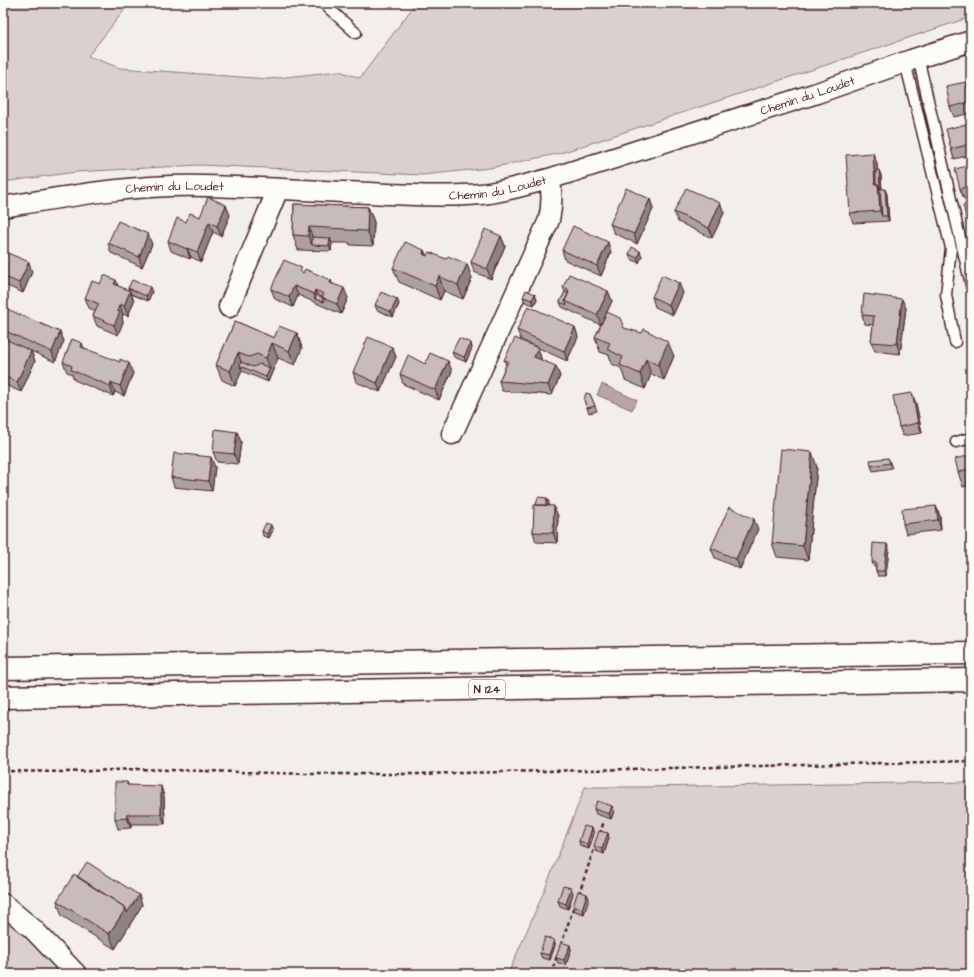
<svg xmlns="http://www.w3.org/2000/svg" width="974" height="977" viewBox="0 0 974 977" font-family="'Architects Daughter',sans-serif">
<rect width="100%" height="100%" fill="#f2efeb"/>
<filter id="ink" filterUnits="userSpaceOnUse"><feTurbulence type="fractalNoise" baseFrequency=".025" numOctaves="2"/><feDisplacementMap in="SourceGraphic" scale="8" xChannelSelector="R" yChannelSelector="G"/><feConvolveMatrix kernelMatrix="1 2 1 2 8 2 1 2 1" color-interpolation-filters="sRGB"/></filter>
<g filter="url(#ink)">
<path fill="#d9d0cf" stroke="#92787d" d="M3,3h127l-42,53 32,12 148,11 71,-8 21,7 56,-75h555v14l-410,136 -71,15 -68,7 -223,-10 -123,7 -73,10z
M971,782v192h-463l37,-85 40,-102h56z
M3,916l73,58h-73z"/>
<path fill="#b7a5a6" stroke="#8b6f75" d="M602,384l35,16 -5,10 -35,-15z"/>
<g fill="none" stroke-linecap="round" stroke-linejoin="round">
<g stroke="#4a1f2b" stroke-width="13">
<path id="lane" d="M323,3l33,30
M918,57l53,228
M905,62l46,186 -5,47 9,47
M956,442l15,-4"/>
</g>
<g stroke="#4a1f2b" stroke-width="23">
<g id="street">
<path id="s1" d="M3,207c66,-11 133,-23 201,-21 55,1 110,5 166,7 37,2 74,4 111,1 23,-2 46,-10 68,-15l268,-86 94,-33 60,-19"/>
<path d="M229,307l49,-118"/>
<path d="M452,434l97,-214c3,-14 4,-27 0,-41"/>
<path d="M3,904l30,25 43,45"/>
</g>
</g>
<g stroke="#4a1f2b" stroke-width="25">
<path id="highway" d="M3,668l968,-15
M3,697l968,-17"/>
</g>
<path stroke="#4a1f2b" stroke-width="2.5" stroke-dasharray="4 3" stroke-linecap="butt" d="M3,771l64,1 69,-3 172,5h109l554,-13
M600,834l4,-13
M579,894l16,-48
M561,945l13,-39
M551,974l6,-18"/>
<use href="#lane" stroke="#fdfcf7" stroke-width="10"/>
<use href="#street" stroke="#fdfcf7" stroke-width="20"/>
<use href="#highway" stroke="#fdfcf7" stroke-width="22"/>
</g>
<path fill="#aca1a1" stroke="#4a1f2b" d="M970,92l1,6v15l-17,4 -4,-10z
M967,124l4,13v18l-17,4 -3,-10z
M877,163v7l4,5 1,14 5,5 2,27 -36,2 -3,-10z
M971,165v32l-7,2 -4,-10z
M650,199l3,10 -16,35 -23,-11 -4,-9z
M720,203l4,10 -12,25 -34,-16 -4,-10z
M971,203v30l-3,-7z
M294,204l74,3 6,15 -1,24 -23,-1v-2h-18l-1,8 -33,-1 -5,-15z
M230,215l-9,21 -8,-4 -12,30 -10,-5 -1,2 -19,-8 -3,-10 18,-19 14,-5z
M501,236l4,10 -14,33 -17,-7 -3,-10z
M108,243l44,1 -10,23 -31,-14z
M424,250l2,5 20,4 26,19 -9,21 -19,-8 -4,9 -41,-18 -6,-14z
M562,250l49,2 -10,24 -36,-16z
M3,251l29,21 -9,21 -20,-9z
M629,254l13,2 -3,7 -8,-4z
M303,272l28,8 1,3 16,15 -7,16 -43,-19 -5,12 -18,-8 -4,-10z
M100,284l18,2 11,5 -1,-3 24,4 -4,9 -17,-7 3,7 -6,15 -5,-2 -1,4 1,4 -5,13 -21,-9 -4,-10 2,-5 -6,-3 -4,-10z
M563,287l45,4 4,10 -7,15 19,12 50,28 -10,24 -13,-6 -6,15 -20,-9 -4,-12 -9,-4 -3,-9 -9,-3 -5,-15 6,-12 -39,-18 -2,-5 5,-10z
M683,293l-10,22 -18,-8 -3,-10z
M535,294l2,5 -3,6 -9,-3 -2,-5z
M397,299l2,5 -6,13 -16,-7 -2,-5z
M906,308l-6,46 -25,-3 -4,-9 2,-17 -8,-1 -3,-9z
M3,320l57,12 4,9 -9,21 -24,-11 4,10 -14,31 -18,-8z
M235,321l39,17 23,-5 5,15 -7,17 -17,-7 -10,24 -26,-11 -7,15 -13,-6 -6,-15z
M575,327l3,10 -11,24 -46,-21 -4,-10z
M82,343l2,5 49,25 -9,23 -9,-4 -2,4 -39,-16 -2,-6 -5,-2 -4,-10z
M471,343l1,5 -6,14 -12,-5 -2,-5z
M392,347l4,10 -16,35 -24,-10 -3,-10z
M538,348l3,10v2l19,16 -8,19 -50,-4 -3,-10 7,-16 -2,-5z
M425,364l27,7 -13,29 -36,-16 -3,-10z
M590,394l7,17 -8,2 -5,-13z
M916,403l6,30 -19,3 -4,-9z
M237,432l4,10 -3,22 -21,-2 -4,-10z
M971,455v30l-8,2 -5,-15z
M888,458l4,10 -19,3 -2,-5z
M215,467l-3,24 -38,-4 -3,-10z
M817,467l-9,93 -31,-3 -5,-14z
M547,498l2,5v2l9,11 -1,27 -21,-1 -3,-10 3,-27z
M936,506l4,10 1,14 -35,4 -3,-10z
M758,529l-18,40 -25,-11 -4,-10z
M273,530l-4,8 -6,-2 -1,-5z
M889,549l-3,27h-8l-2,-5v-3l-2,-1 -2,-5z
M127,782l1,3 36,11 1,28h-34v4l-13,1 -3,-10z
M594,809l20,2 -3,8 -15,-5z
M594,833l-5,16 -9,-3 -1,-5z
M609,838l-5,16 -8,-3 -2,-5z
M77,877l62,18 3,10 -27,44 -53,-33 -5,-15z
M573,893l-5,16 -8,-3 -2,-5z
M587,894l2,5 -5,15 -9,-3 -2,-5z
M554,940l1,5 -5,15 -8,-2 -2,-5z
M570,945l1,5 -5,15 -8,-2 -2,-5z"/>
<path fill="#8c8383" stroke="#4a1f2b" d="M966,82l4,10 1,6v5z
M967,124l4,13v5z
M873,153l4,10 1,26 -3,-5z
M879,170l2,5 2,41h-1l-2,-5 -2,-27z
M885,189l2,5 2,27 -2,-5z
M650,199l3,10 -16,35 -3,-10z
M720,203l4,10 -12,25 -3,-10z
M226,205l4,10 -9,21 -4,-10z
M368,207l6,15 -1,24 -6,-15z
M209,222l4,10 -12,30 -4,-10z
M309,227l5,15 -2,3 -4,-9z
M148,234l4,10 -10,23 -3,-10z
M501,236l4,10 -14,33 -4,-10z
M330,238l2,5 -1,8 -2,-5z
M608,242l3,10 -10,24 -4,-10z
M187,248l4,9 -1,2 -3,-10z
M424,250l5,15 -6,-11z
M640,251l2,5 -3,7 -2,-5z
M29,262l3,10 -9,21 -4,-10z
M467,264l5,14 -9,21 -5,-14z
M439,276l5,15 -4,9 -5,-14z
M116,280l3,9 -5,-5z
M679,283l4,10 -10,22 -4,-10z
M294,286l4,9 -5,12 -4,-10z
M150,287l2,5 -4,9 -2,-5z
M344,288l4,10 -7,16 -4,-10z
M315,290l4,10 -4,-1 -1,-5z
M130,291l4,10 -6,15 -4,-10z
M608,291l4,10 -11,24 -4,-10z
M535,294l2,5 -3,6 -2,-5z
M397,299l2,5 -6,13 -2,-5z
M902,299l4,9 -6,46 -3,-10z
M120,304l3,10 -1,4 1,4 -5,13 -4,-10 3,-14z
M575,327l3,10 -11,24 -3,-10z
M60,332l4,9 -9,21 -3,-10z
M297,333l5,15 -7,17 -6,-14z
M668,342l6,14 -10,24 -6,-15z
M272,343l6,15 -10,24 -2,-5 4,-9 -4,-10z
M471,343l1,5 -6,14 -2,-5z
M392,347l4,10 -16,35 -3,-9z
M538,348l3,10 -3,9 -4,-10z
M31,351l4,10 -14,31 -4,-10z
M238,353l5,15 -3,-2 2,5 -7,15 -5,-15z
M646,359l5,15 -6,15 -5,-15z
M448,361l4,10 -13,29 -4,-10z
M129,363l4,10 -9,23 -4,-10z
M556,366l4,10 -8,19 -4,-10z
M111,382l4,10 -2,4 -3,-10z
M912,393l4,10 6,30 -4,-10z
M237,432l4,10 -3,22 -4,-10z
M812,452l5,15 -9,93 -5,-14z
M211,457l4,10 -3,24 -4,-10z
M547,498l2,5 -2,12 -2,-5z
M554,506l4,10 -1,27 -4,-10z
M936,506l4,10 1,14 -3,-10z
M754,519l4,10 -18,40 -4,-10z
M271,525l2,5 -4,8 -2,-4z
M887,544l2,5 -3,27 -2,-5z
M161,786l3,10 1,28 -4,-10z
M612,806l2,5 -3,8 -2,-5z
M127,814l4,10v4l-4,-10z
M592,828l2,5 -5,16 -2,-5z
M608,833l1,5 -5,16 -2,-5z
M571,888l2,5 -5,16 -2,-5z
M587,894l2,5 -5,15 -2,-5z
M139,895l3,10 -27,44 -6,-15 17,-26z
M554,940l1,5 -5,15 -1,-5z
M570,945l1,5 -5,15 -2,-5z"/>
<path fill="#c8bbbb" stroke="#4a1f2b" d="M966,82l5,20 -21,5 -4,-21z
M967,124l4,20 -20,5 -5,-20z
M873,153l2,31h3l2,27 -30,2 -4,-58z
M971,165v21l-11,3 -5,-20z
M876,170h3l1,19 -2,-5h-2z
M626,188l24,11 -16,35 -24,-10z
M686,188l34,15 -11,25 -35,-16z
M880,189h5l2,27h-5z
M208,197l18,8 -9,21 -8,-4 -12,30 -10,-4v1l-19,-8 9,-23 9,4 4,-9 10,4z
M971,203v22l-3,1 -5,-21z
M294,204l74,3 -1,24 -22,-1v-1l-36,-2 -1,9 -15,-1z
M118,221l30,13 -9,23 -31,-14z
M573,226l35,16 -11,24 -35,-16z
M485,229l16,7 -14,33 -16,-7z
M312,237l18,1 -1,8 -17,-1z
M405,242l19,8 -1,4 4,2 2,-4 17,7 2,-3 19,8 -9,21 -19,-9 -4,10 -42,-18z
M632,247l8,4 -3,7 -8,-4z
M3,251l26,11 -10,21 -16,-7z
M284,260l18,8 -2,3 3,2 2,-4 26,11 -1,3 14,5 -7,16 -15,-6 2,-4 -9,-4 -1,4 -20,-8 -5,11 -18,-8z
M569,274l39,17 -11,24 -32,-14 4,-9 -1,-3 -5,-2z
M104,275l12,5 -2,4 16,7 -6,15 -4,-2 -3,7 3,1 -6,13 -21,-9 6,-12 -14,-6 7,-17 8,3z
M662,275l17,8 -10,22 -17,-8z
M132,280l18,7 -4,9 -18,-8z
M526,290l9,4 -3,6 -9,-3z
M381,292l16,7 -6,13 -16,-7z
M565,292l3,1 -3,8 2,4 -7,-3z
M864,294l38,5 -5,45 -26,-2 3,-26 -12,-1z
M317,295l9,4 -4,-1 2,4 -9,-3z
M528,306l47,21 -11,24 -47,-21z
M7,309l53,23 -8,20 -49,-22v-10z
M607,312l13,6 4,10 18,5 2,-4 24,13 -10,23 -12,-6 -6,15 -20,-9 3,-8 -16,-8 3,-6 -15,-6z
M235,321l39,17 5,-12 18,7 -8,18 -17,-8 -6,15 -9,-4 -8,3 -11,-4 -8,18 -14,-6z
M368,337l24,10 -15,36 -24,-11z
M3,338l28,13 -14,31 -14,-6z
M459,338l12,5 -7,14 -12,-5z
M515,338l23,10 -4,9 22,9 -8,19 -49,-4 9,-20 -4,-1z
M72,339l10,4 -1,4 39,15v-3l9,4 -9,23 -9,-4 -1,4 -39,-16 1,-4 -9,-4z
M430,353l18,8 -13,29 -35,-16 8,-19 17,9z
M241,362l12,5 7,-3 10,4 -4,9 -26,-11z
M586,393l4,1 5,12 -8,2 -3,-8z
M912,393l6,30 -19,4 -6,-31z
M215,429l22,3 -3,22 -21,-2z
M781,449l31,3 -9,94 -31,-3z
M174,453l37,4 -3,24 -37,-4z
M971,455v25l-2,-11 -11,3 -3,-13z
M888,458l2,5 -19,3 -1,-6z
M538,497l9,1 -1,7h-10z
M534,505l20,1 -1,27 -20,-1z
M936,506l2,14 -35,4 -1,-15z
M729,507l25,12 -18,40 -25,-11z
M266,523l5,2 -4,9 -5,-3z
M873,543l14,1 -3,27h-8v-8l-4,-1z
M115,782h12v3l34,1v28h-34v4l-12,1z
M597,801l15,5 -3,8 -15,-5z
M584,826l8,2 -5,16 -8,-3z
M599,831l9,2 -6,16 -8,-3z
M87,862l52,33 -12,18 -1,-5 -49,-31z
M74,874l52,34 -17,26 -52,-33z
M563,886l8,2 -5,16 -8,-3z
M578,891l9,3 -5,15 -9,-3z
M545,937l9,3 -5,15 -9,-2z
M561,942l9,3 -6,15 -8,-2z"/>
</g>
<g text-anchor="middle" dominant-baseline="central" stroke-width="4" stroke-linejoin="round" paint-order="stroke">
<rect fill="#fdfcf7" stroke="#806168" stroke-width="1" x="469" y="680" width="36" height="18" rx="3"/>
<g font-size="11" font-weight="bold" fill="#4a1f2b">
<text x="487" y="689">N 124</text>
</g>
<g font-size="12" fill="#4a1f2b" stroke="#fdfcf7">
<text stroke="none"><textPath href="#s1" startOffset="821">Chemin du Loudet</textPath></text>
<text stroke="none"><textPath href="#s1" startOffset="497">Chemin du Loudet</textPath></text>
<text stroke="none"><textPath href="#s1" startOffset="173">Chemin du Loudet</textPath></text>
</g>
</g>
<rect width="974" height="977" fill="none" stroke="#fdfcf7" stroke-width="16"/>
<rect x="8" y="8" width="958" height="961" fill="none" stroke="#4a1f2b" stroke-width="1.5" filter="url(#ink)"/>
</svg>
